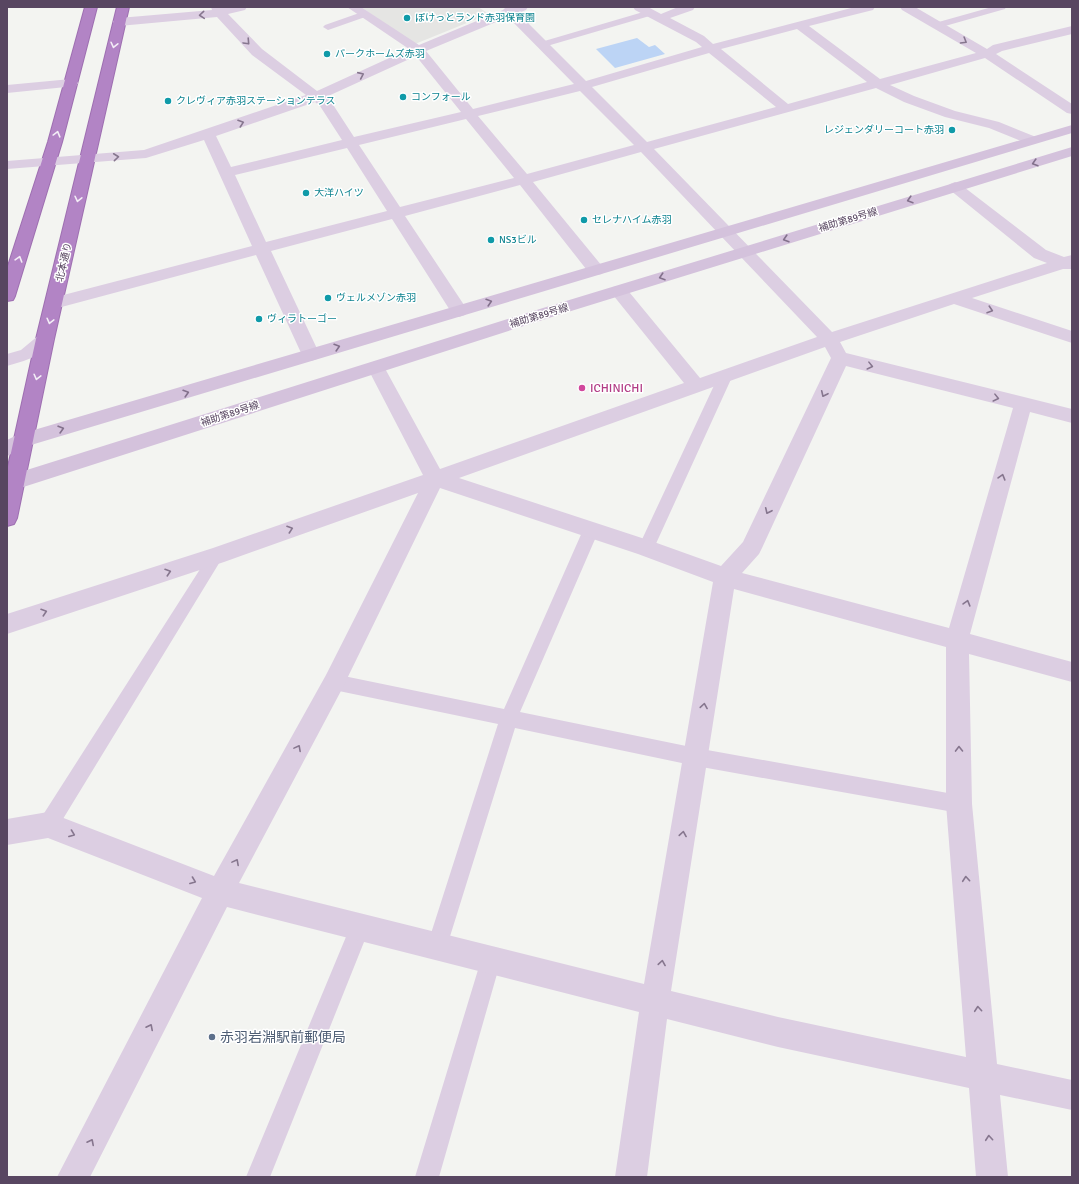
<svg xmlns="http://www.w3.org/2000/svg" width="1079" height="1184" viewBox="0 0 1079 1184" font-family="Signika,'Noto Sans JP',sans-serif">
<rect width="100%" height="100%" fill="#f3f4f1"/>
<path fill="#e5e5e3" d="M361,7h117l11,7 -74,30z"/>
<path fill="#bcd4f5" d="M637,38l12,9 6,-2 10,9 -50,14 -19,-19z"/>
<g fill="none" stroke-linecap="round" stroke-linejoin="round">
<g stroke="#9e6fb1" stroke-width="2">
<path id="highway" d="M85,7h12l-35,135 -47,154 -2,4 -6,1v-32l41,-127z
M117,7h12l-75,332 -37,179 -3,6 -7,2v-55l29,-132z"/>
</g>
<path fill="#dccee2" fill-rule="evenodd" d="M992,7h14l-1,2 -67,19 -5,-3 2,-2z
M650,10l4,3 -1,2 -106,31h-6l-2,-2 2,-2z
M365,11l4,3 -1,2 -37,13 -3,1 -5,-3 2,-2z
M725,372l5,2 2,3 -78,171 -3,4 -5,2 -5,-2 -3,-4 80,-171 2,-3z
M591,524l5,2 3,4 -79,182 176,36 263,47 7,3 2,6 -2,6 -7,3 -263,-47 -181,-38 -68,218 -3,7 -7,3 -7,-3 -3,-7 71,-222 -164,-34 -6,-3 -3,-5 3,-5 6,-3 170,35 79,-179 3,-4z
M216,550l5,2 3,4 -3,4 -166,272 -7,2 -7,-2 -2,-7 2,-7 170,-266z
M360,917l7,3 3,7 -100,250h-24l107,-257z
M491,950l7,3 3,7 -62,217h-24l66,-217 3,-7z"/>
<path fill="#dccee2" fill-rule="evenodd" d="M211,7h36l-2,3 -17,4 34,35 55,42 92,-42 -62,-42h14l58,38 84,-35 2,-2 23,-1 -2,3 -8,3 68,68 116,-34 -6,-5 -61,-32 -2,-3h15l13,7 17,-7h17l-2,3 -23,8 34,18 9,8 142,-37h20l-2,3 -64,16 71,53 96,-26 -74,-43 -2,-3h15l72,42 6,-4 79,-19v8l-70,17 -6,3 76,50v10l-5,-1 -82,-55 -95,27 24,11 41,15 44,11 37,15 2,3 -2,3 -5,1 -5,-1 -37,-15 -44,-11 -41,-15 -28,-14 -222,61 178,183 215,-69 -13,-5 -84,-68 -3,-3 3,-3 5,-2 5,2 86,66 18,7 8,-2v14h-9l-91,29 100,33v12l-118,-39 -114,38 6,11 226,56v14l-42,-11 -60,222 102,28v20l-103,-28 3,150 25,260 75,16v30l-72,-15 8,82h-32l-7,-89 -191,-41 -111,-28 -20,158h-32l24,-165 -412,-105 -137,270h-33l145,-279 -154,-60 -41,7v-26l41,-7 166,64 112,-201 92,-182 -194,69 -217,72v-20l206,-66 210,-73 -56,-108 3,-4 6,-2 6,2 58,106 244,-86 -71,-88 -2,-4 2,-4 6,-1 6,1 75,91 117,-41 -176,-185 -108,30 69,84 2,4 -2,4 -6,1 -6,-1 -70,-89 -115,31 63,95 -3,4 -6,2 -6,-2 -61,-96 -121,32 49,104 -3,4 -6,2 -6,-2 -3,-4 -46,-100 -202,54 -6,-2 -3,-4 3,-4 204,-53 -48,-106 -58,18 -139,11v-8l137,-11 162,-55 -54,-40 -35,-38 -98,9 -4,-1 -2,-3 2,-3 4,-1 93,-8zM508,17l66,67 -101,25 -47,-58zM797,29l70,53 -79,22 -67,-55zM709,53l67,54 -129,35 -55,-55zM416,56l45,56 -107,25 -24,-37 -4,-3zM580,91l54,54 -107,29 -49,-58zM315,102l5,4 22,34 -111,27 -15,-31zM466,119l48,59 -114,29 -41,-62zM347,148l40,63 -121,31 -31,-67zM825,347l6,11 -88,184 -22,24 -67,-24 -195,-64zM846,366l167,42 -64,220 -207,-55 17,-19 3,-6zM440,488l198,66 75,28 -69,402 -405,-101 103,-194zM734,589l212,58v157l20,253 -188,-40 -107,-26z
M71,79l5,1 2,3 -2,3 -69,7v-8z
M45,333l6,2 3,4c-11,17 -29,22 -47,27v-12l14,-4 18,-15z"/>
<path fill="#d4c2dc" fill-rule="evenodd" d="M1072,125v8l-1041,312 -24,11v-16l10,-5z
M1072,147v9l-517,160 -541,174h-7v-16h7l529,-166z"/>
<use href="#highway" fill="#b284c5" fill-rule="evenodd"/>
</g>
<defs><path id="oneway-chevron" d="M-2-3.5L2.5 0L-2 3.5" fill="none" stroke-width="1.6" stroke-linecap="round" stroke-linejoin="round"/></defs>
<g stroke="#86768e">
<use href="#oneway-chevron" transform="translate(202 15) rotate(175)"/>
<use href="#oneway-chevron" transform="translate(964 41) rotate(31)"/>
<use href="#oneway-chevron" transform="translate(247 42) rotate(47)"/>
<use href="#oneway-chevron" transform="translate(361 75) rotate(-24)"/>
<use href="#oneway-chevron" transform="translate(241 123) rotate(-19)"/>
<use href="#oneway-chevron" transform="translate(116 157) rotate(-6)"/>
<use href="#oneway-chevron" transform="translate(990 310) rotate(18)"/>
<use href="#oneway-chevron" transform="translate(870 366) rotate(14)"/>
<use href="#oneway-chevron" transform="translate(824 394) rotate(115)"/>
<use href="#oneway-chevron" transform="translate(996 398) rotate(14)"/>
<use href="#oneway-chevron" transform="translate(1002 477) rotate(-74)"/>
<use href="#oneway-chevron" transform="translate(768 511) rotate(115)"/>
<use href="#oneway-chevron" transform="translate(290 529) rotate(-19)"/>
<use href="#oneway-chevron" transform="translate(168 572) rotate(-18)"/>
<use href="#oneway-chevron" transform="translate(967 603) rotate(-74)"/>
<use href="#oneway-chevron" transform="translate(44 612) rotate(-18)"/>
<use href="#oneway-chevron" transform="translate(704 706) rotate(-81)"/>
<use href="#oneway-chevron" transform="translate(298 748) rotate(-62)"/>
<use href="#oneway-chevron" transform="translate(959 749) rotate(-91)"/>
<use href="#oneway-chevron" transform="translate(72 834) rotate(21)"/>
<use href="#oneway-chevron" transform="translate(683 834) rotate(-81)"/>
<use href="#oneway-chevron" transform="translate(236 862) rotate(-62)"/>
<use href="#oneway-chevron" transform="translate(966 879) rotate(-95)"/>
<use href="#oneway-chevron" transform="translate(193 881) rotate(21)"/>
<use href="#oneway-chevron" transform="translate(662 963) rotate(-81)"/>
<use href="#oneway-chevron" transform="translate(978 1009) rotate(-95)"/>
<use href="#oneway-chevron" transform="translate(150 1027) rotate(-63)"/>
<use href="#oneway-chevron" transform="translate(989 1138) rotate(-95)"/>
<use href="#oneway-chevron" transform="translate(91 1142) rotate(-63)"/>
</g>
<g stroke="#f3edf6">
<use href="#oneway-chevron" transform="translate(114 45) rotate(103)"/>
<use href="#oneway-chevron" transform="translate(57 134) rotate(-75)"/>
<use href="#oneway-chevron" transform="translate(78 199) rotate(103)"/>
<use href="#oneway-chevron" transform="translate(19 259) rotate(-73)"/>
<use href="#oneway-chevron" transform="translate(50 321) rotate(104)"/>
<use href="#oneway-chevron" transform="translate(37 377) rotate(104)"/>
</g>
<g stroke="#83718c">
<use href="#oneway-chevron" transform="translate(1035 163) rotate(163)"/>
<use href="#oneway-chevron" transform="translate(910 200) rotate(163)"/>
<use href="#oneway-chevron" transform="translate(786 239) rotate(163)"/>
<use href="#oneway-chevron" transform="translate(662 277) rotate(162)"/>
<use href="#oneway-chevron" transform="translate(489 302) rotate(-17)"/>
<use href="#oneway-chevron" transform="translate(337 347) rotate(-17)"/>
<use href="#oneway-chevron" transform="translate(186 393) rotate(-17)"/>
<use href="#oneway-chevron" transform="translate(61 429) rotate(-16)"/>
</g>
<g fill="#0f9aa8" stroke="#fff" stroke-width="1.5">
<circle cx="407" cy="18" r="4"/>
<circle cx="327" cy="54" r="4"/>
<circle cx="403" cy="97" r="4"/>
<circle cx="168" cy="101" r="4"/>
<circle cx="952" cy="130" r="4"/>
<circle cx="306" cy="193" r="4"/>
<circle cx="584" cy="220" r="4"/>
<circle cx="491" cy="240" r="4"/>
<circle cx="328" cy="298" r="4"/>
<circle cx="259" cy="319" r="4"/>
</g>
<circle fill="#d1479c" stroke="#fff" stroke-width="1.5" cx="582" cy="388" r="4"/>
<circle fill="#5c6f8a" stroke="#fff" stroke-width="1.5" cx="212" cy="1037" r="4"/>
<g text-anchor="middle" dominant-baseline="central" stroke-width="3" stroke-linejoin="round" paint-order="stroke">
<g font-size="10" fill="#0d838f" stroke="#fff" text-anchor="start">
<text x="415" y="18">ぽけっとランド赤羽保育園</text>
<text x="335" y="54">パークホームズ赤羽</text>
<text x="411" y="97">コンフォール</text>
<text x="176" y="101">クレヴィア赤羽ステーションテラス</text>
<text x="944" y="130" text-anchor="end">レジェンダリーコート赤羽</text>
<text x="314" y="193">大洋ハイツ</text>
<text x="592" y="220">セレナハイム赤羽</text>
<text x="499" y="240">NS3ビル</text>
<text x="336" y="298">ヴェルメゾン赤羽</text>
<text x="267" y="319">ヴィラトーゴー</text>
</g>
<g font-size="10" fill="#584661" stroke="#fff">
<text transform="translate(848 220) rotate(-17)">補助第89号線</text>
<text transform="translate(64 262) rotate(-77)">北本通り</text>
<text transform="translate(539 316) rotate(-17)">補助第89号線</text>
<text transform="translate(230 414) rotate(-18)">補助第89号線</text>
</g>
<g font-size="12" fill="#b23c85" stroke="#fff" text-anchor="start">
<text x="590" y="388">ICHINICHI</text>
</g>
<g font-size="14" fill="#4e5e75" stroke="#fff" text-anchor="start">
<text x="220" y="1037">赤羽岩淵駅前郵便局</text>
</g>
</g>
<rect width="1079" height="1184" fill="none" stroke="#584661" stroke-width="16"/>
</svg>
